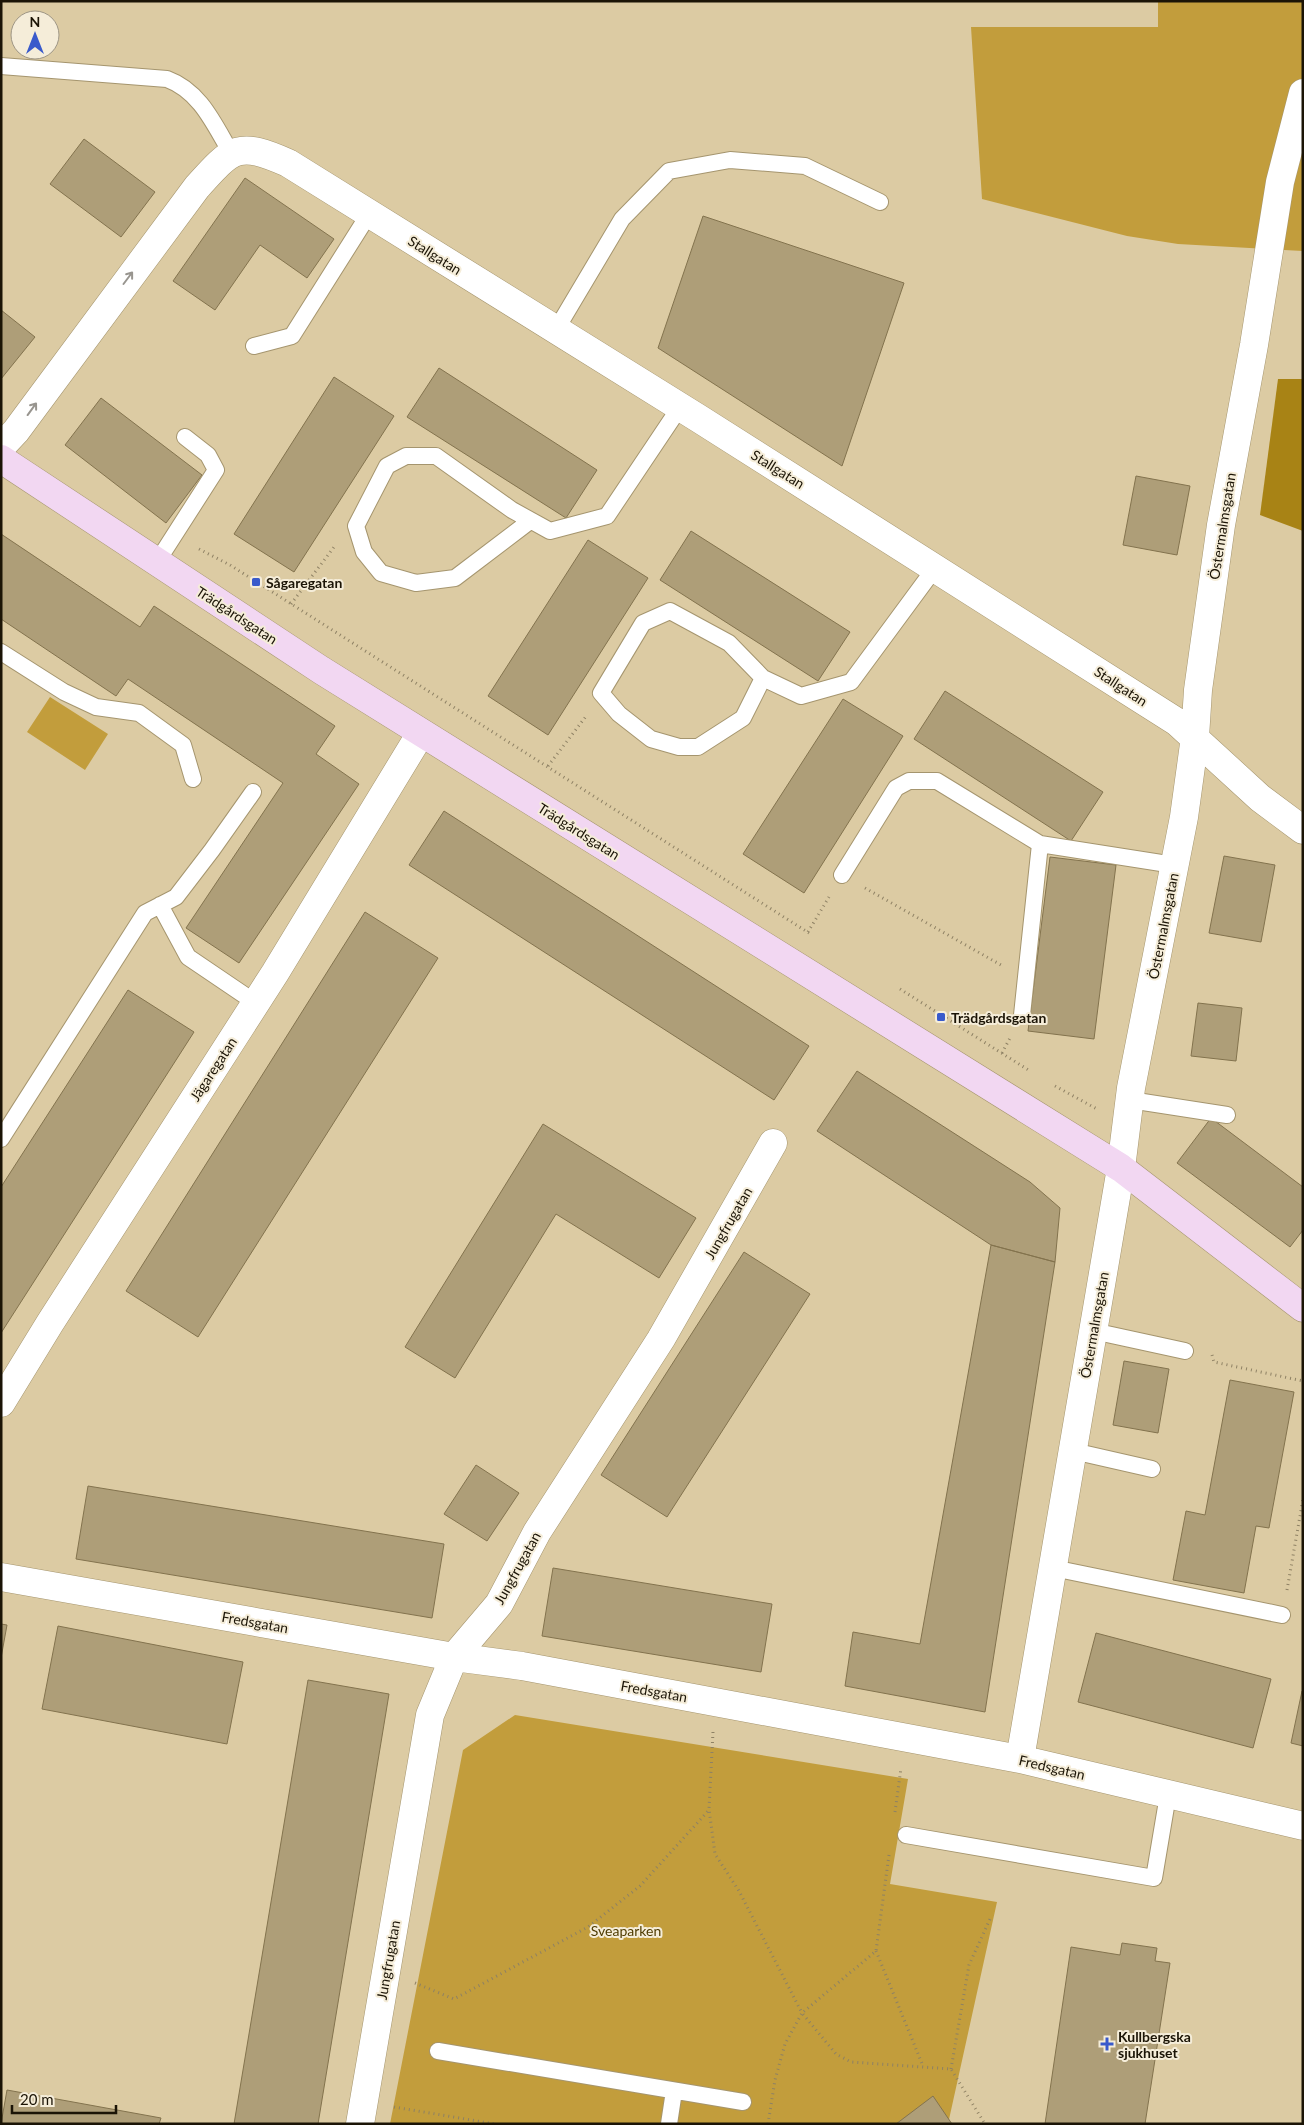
<svg xmlns="http://www.w3.org/2000/svg" width="1304" height="2125" viewBox="0 0 1304 2125" font-family="Lato,sans-serif">
<rect width="100%" height="100%" fill="#dccba3"/>
<path fill="#c29d3c" d="M1158,1h145v250l-125,-7 -51,-8 -145,-37 -11,-172h187z
M50,697l58,37 -23,36 -58,-38z
M515,1715l393,64 -18,105 107,18 -49,222h-558l73,-374z"/>
<path fill="#a88315" d="M1278,379h25v152l-43,-16z"/>
<path fill="#ae9e78" stroke="#83734e" d="M84,139l71,53 -34,45 -71,-53z
M245,178l89,61 -27,39 -47,-33 -45,65 -42,-29z
M703,216l201,67 -62,183 -184,-118z
M1,310l34,27 -34,42z
M439,368l158,102 -31,48 -159,-101z
M334,377l60,39 -100,156 -60,-38z
M101,398l101,77 -36,48 -101,-78z
M1136,476l54,10 -13,69 -54,-10z
M691,531l159,101 -32,49 -158,-101z
M1,534l139,93 14,-21 181,120 -19,28 43,30 -120,179 -53,-35 97,-145 -155,-104 -12,17 -115,-77z
M588,540l60,38 -100,157 -60,-39z
M945,691l158,101 -32,49 -157,-102z
M843,699l60,37 -99,157 -61,-39z
M444,811l365,235 -35,54 -365,-235z
M1224,856l51,9 -14,77 -52,-9z
M1050,857l66,8 -22,174 -66,-8z
M365,912l73,46 -240,379 -72,-46z
M128,990l66,42 -193,301v-146z
M1198,1003l44,5 -6,53 -45,-5z
M857,1071l173,111 30,26 -5,54 -64,-17 -174,-114z
M1211,1118l92,69v43l-13,17 -113,-84z
M543,1124l153,94 -37,60 -103,-64 -101,164 -50,-31z
M991,1245l64,17 -70,450 -140,-26 8,-54 67,12z
M744,1252l66,42 -143,223 -66,-42z
M1124,1361l45,8 -11,64 -45,-8z
M1230,1380l64,12 -25,136 -13,-2 -12,67 -71,-13 13,-69 19,4z
M476,1465l43,28 -32,48 -43,-27z
M88,1486l356,58 -12,74 -356,-59z
M553,1568l219,36 -11,68 -219,-36z
M1,1624l6,1 -6,33z
M58,1626l185,36 -16,82 -185,-35z
M1096,1633l175,46 -18,69 -175,-46z
M308,1680l81,14 -71,430h-84z
M1302,1691h1v55l-12,-3z
M1122,1943l35,5 -2,13 15,2 -25,161h-100l26,-177 49,8z
M7,2090l154,28 -2,6h-158z
M933,2096l19,28h-56z"/>
<g fill="none" stroke-linecap="round" stroke-linejoin="round">
<g stroke="#a5956e" stroke-width="18">
<path id="lane" d="M1,66l166,13c33,12 47,45 64,74
M556,330l66,-111 47,-48 61,-11 75,6 75,36
M254,346l38,-10 77,-122
M530,521l-75,57 -39,5 -35,-10 -17,-21 -8,-26 31,-60 19,-10h30l76,54 38,21 57,-15 73,-109
M157,562l59,-92 -8,-15 -23,-18
M1,652l63,40 32,15 43,6 44,32 10,34
M763,678l-20,40 -45,29h-19l-28,-8 -32,-25 -18,-21 42,-70 27,-12 59,32 34,35 38,18 50,-14 84,-114
M842,875l54,-87 13,-7h28l103,63 134,21
M160,905l28,52 68,46
M1022,1015l18,-171
M1130,1100l97,15
M1,1139l144,-226 31,-16 36,-47 41,-58
M1093,1331l92,20
M1073,1451l79,18
M1053,1568l229,47
M906,1835l248,43 14,-83
M438,2051l305,51
M669,2124l5,-33"/>
</g>
<g stroke="#a5956e" stroke-width="29">
<path id="street" d="M1,447l15,-16 181,-244c36,-40 41,-46 91,-24l410,255 479,304 83,76 43,32
M1,1403l49,-80 225,-350 146,-240
M1,1577l453,80 68,9 498,93 283,67
M1020,1759l101,-591 10,-80 53,-271 11,-80 3,-47 23,-165 33,-180 26,-163 23,-89
M360,2124l70,-409 24,-58 45,-53 38,-72 124,-193 112,-196"/>
</g>
<g stroke="#a5956e" stroke-width="29">
<path id="secondary" d="M1,459l320,211 800,498 182,140"/>
</g>
<path stroke="#8e8164" stroke-width="3" stroke-dasharray="1 4" stroke-linecap="butt" d="M199,549l31,16 579,368
M291,604l43,-57
M548,766l39,-51
M865,888l136,77
M808,932l21,-35
M900,989l130,82
M1002,1053l8,-15
M1055,1086l42,23
M1212,1355l2,7 89,19
M1287,1590l16,-91
M713,1732l-4,77 6,45 24,37 63,122 -17,31 -10,36 -7,44
M895,1812l6,-44
M889,1855l-13,96 -74,62 34,41 15,8 100,7 34,55
M876,1951l47,115
M415,1983l39,16 134,-72 52,-41 69,-76
M951,2069l18,-104 21,-46
M394,2107l101,17"/>
<use href="#lane" stroke="#fff" stroke-width="16"/>
<use href="#street" stroke="#fff" stroke-width="28"/>
<use href="#secondary" stroke="#f2d7f2" stroke-width="28"/>
</g>
<defs><path id="oneway-shaft" d="M-6 0H5M1.5-3L5.5 0L1.5 3" fill="none" stroke-width="1.6" stroke-linecap="round" stroke-linejoin="round" transform="scale(1.25)"/></defs>
<g stroke="#98958f">
<use href="#oneway-shaft" transform="translate(128 278) rotate(-53)"/>
<use href="#oneway-shaft" transform="translate(32 409) rotate(-54)"/>
</g>
<g fill="#395acb" stroke="#f5edd9" stroke-width="2">
<rect x="251" y="577" width="10" height="10" rx="2.5"/>
<rect x="936" y="1012" width="10" height="10" rx="2.5"/>
<path d="M1104.5 2036.5h5v5h5v5h-5v5h-5v-5h-5v-5h5z"/>
</g>
<g text-anchor="middle" dominant-baseline="central" stroke-width="4" stroke-linejoin="round" paint-order="stroke">
<g font-size="14" fill="#1b1406" stroke="#f5edd9">
<text transform="translate(435 255) rotate(32)">Stallgatan</text>
<text transform="translate(778 469) rotate(32)">Stallgatan</text>
<text transform="translate(1222 526) rotate(-81)">Östermalmsgatan</text>
<text transform="translate(237 615) rotate(33)">Trädgårdsgatan</text>
<text transform="translate(1121 686) rotate(33)">Stallgatan</text>
<text transform="translate(579 831) rotate(32)">Trädgårdsgatan</text>
<text transform="translate(1163 926) rotate(-79)">Östermalmsgatan</text>
<text transform="translate(213 1069) rotate(-57)">Jägaregatan</text>
<text transform="translate(728 1223) rotate(-60)">Jungfrugatan</text>
<text transform="translate(1094 1325) rotate(-80)">Östermalmsgatan</text>
<text transform="translate(517 1568) rotate(-61)">Jungfrugatan</text>
<text transform="translate(255 1622) rotate(10)">Fredsgatan</text>
<text transform="translate(654 1691) rotate(10)">Fredsgatan</text>
<text transform="translate(1052 1767) rotate(13)">Fredsgatan</text>
<text transform="translate(388 1960) rotate(-80)">Jungfrugatan</text>
</g>
<g font-size="14" font-weight="bold" fill="#1b1406" stroke="#f5edd9" text-anchor="start">
<text x="266" y="582">Sågaregatan</text>
<text x="951" y="1017">Trädgårdsgatan</text>
<text x="1118" y="2036">Kullbergska<tspan x="1118" dy="16">sjukhuset</tspan></text>
</g>
<g font-size="14" fill="#4f3c02" stroke="#f5edd9">
<text x="626" y="1930">Sveaparken</text>
</g>
</g>
<rect width="1304" height="2125" fill="none" stroke="#1b1406" stroke-width="5"/>
<g transform="translate(35 35)"><circle r="24" fill="#f5edd9" stroke="#9e9685"/>
<path d="M0-4L9 19L0 12L-9 19Z" fill="#395acb"/>
<text y="-8" font-size="14" font-weight="bold" text-anchor="middle" fill="#1b1406">N</text>
</g>
<path d="M12 2105v8h104v-8" fill="none" stroke="#1b1406" stroke-width="2.5"/>
<text x="20" y="2105" font-size="15" fill="#1b1406" stroke="#f5edd9" stroke-width="4" paint-order="stroke">20 m</text>
</svg>
